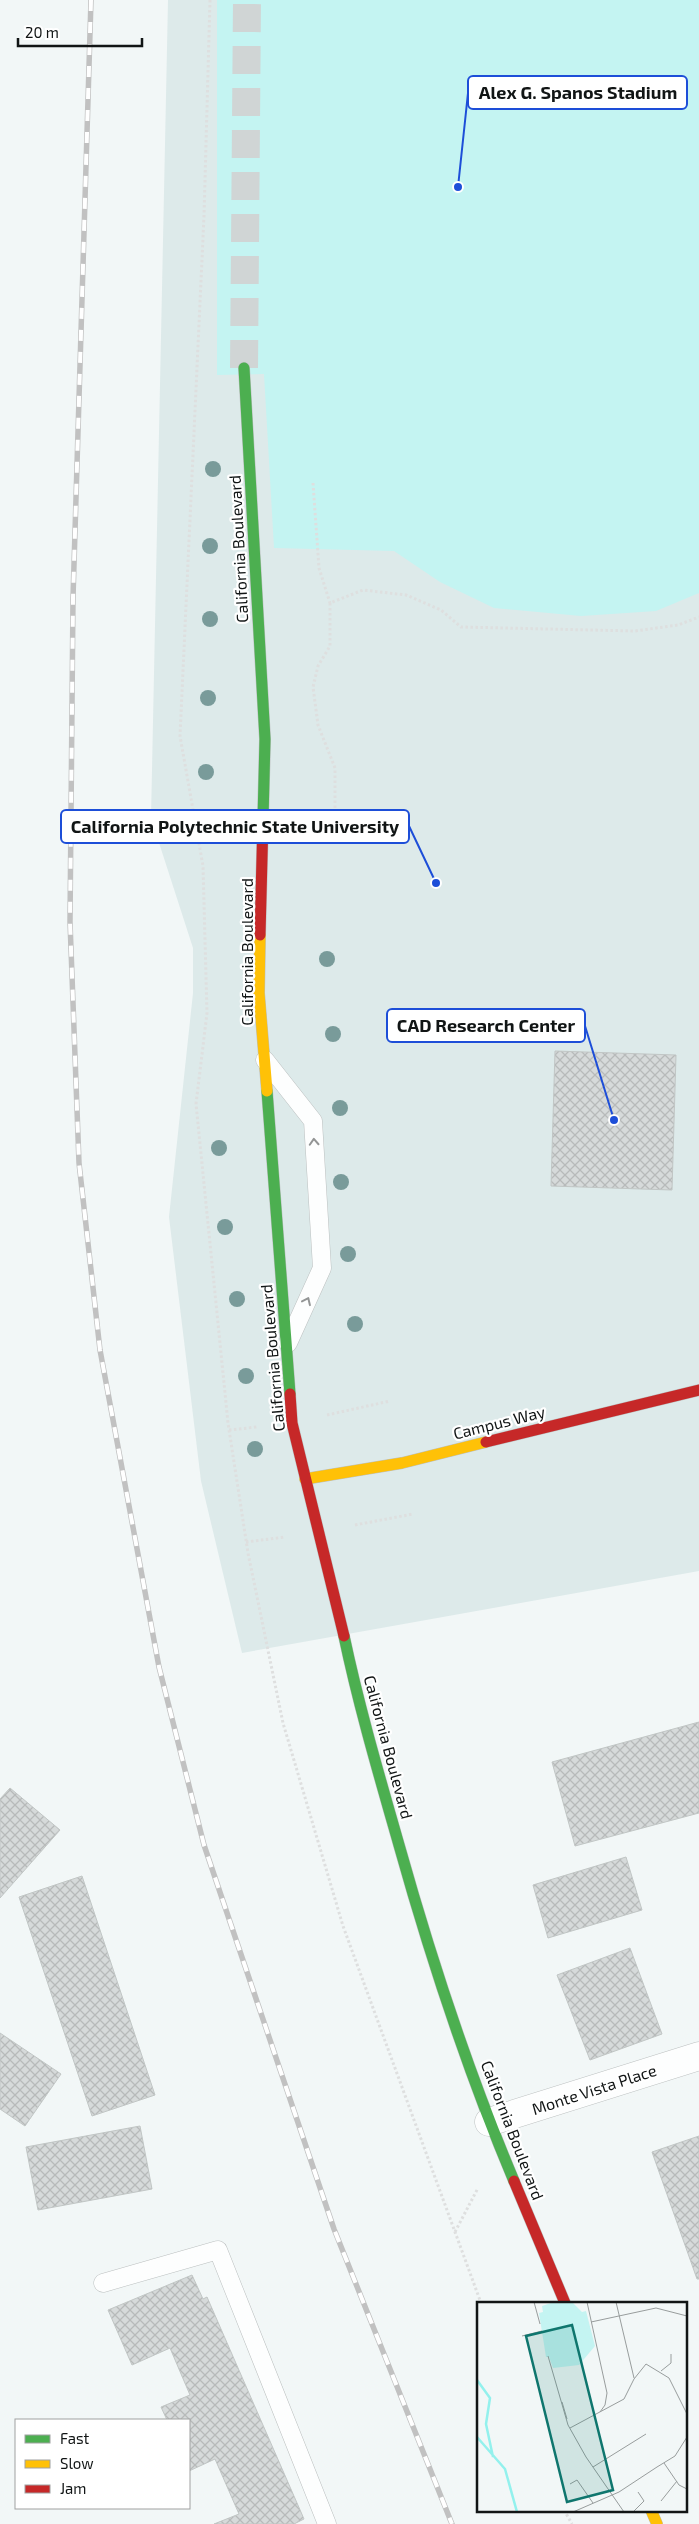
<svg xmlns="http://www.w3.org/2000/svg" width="699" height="2524" viewBox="0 0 699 2524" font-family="'Exo 2',sans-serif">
<defs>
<pattern id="building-cross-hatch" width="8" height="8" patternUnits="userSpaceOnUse" patternTransform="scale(1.25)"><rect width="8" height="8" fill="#d6dada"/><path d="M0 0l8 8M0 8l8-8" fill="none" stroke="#b7baba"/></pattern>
</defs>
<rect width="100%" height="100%" fill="#f2f7f7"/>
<path fill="#ddeaea" d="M168,0h531v1571l-457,82 -41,-172 -32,-264 24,-224v-45l-42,-130z"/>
<path fill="#c4f4f2" d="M217,0h482v593l-43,18 -75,5 -87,-8 -54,-26 -46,-31 -120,-3 -10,-174 -47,1z"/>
<path fill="url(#building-cross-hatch)" stroke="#c1c6c5" d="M555,1051l121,4 -4,135 -121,-4z
M699,1722v91l-124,33 -23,-84z
M10,1788l50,42 -60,68v-99z
M626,1857l16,53 -94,28 -15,-53z
M82,1876l73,219 -63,21 -73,-219z
M630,1948l32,86 -72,26 -33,-85z
M0,2033l61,41 -36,52 -25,-17z
M140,2126l12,63 -114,21 -12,-63z
M699,2136v143h-2l-45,-127z
M192,2275l11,24 4,-2 97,222 -10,5h-80l25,-10 -24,-55 -26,12v-51h-22l-6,-13 29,-12 -20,-47 -38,17 -24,-55z"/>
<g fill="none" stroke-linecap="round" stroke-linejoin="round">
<path stroke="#d0d5d5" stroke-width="28" stroke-dasharray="28 14" stroke-linecap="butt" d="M244,368l3,-368"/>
<g stroke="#bcc0c0" stroke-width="19">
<path id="lane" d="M265,1060l48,61 9,147 -34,75
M103,2283l115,-33 109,274"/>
</g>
<g stroke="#bcc0c0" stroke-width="29">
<path id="street" d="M489,2122l210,-66"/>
</g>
<g stroke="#bcc0c0" stroke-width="12">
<path id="fast" d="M244,368l21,371 -2,80
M267,1091l23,303
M344,1636c15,71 35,139 55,209 32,114 69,227 115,336"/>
</g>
<g stroke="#bcc0c0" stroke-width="12">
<path id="slow" d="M260,935l-1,58 8,98
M305,1479l97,-16 84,-21
M651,2510l6,14"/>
</g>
<g stroke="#bcc0c0" stroke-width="12">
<path id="jam" d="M260,935l3,-116
M290,1394l2,29 52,213
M486,1442l213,-52
M514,2181l51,122"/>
</g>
<path stroke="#dedfdf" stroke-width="3" stroke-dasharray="2.5 2.5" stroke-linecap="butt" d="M210,0l-6,216 -24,520 23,130 4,147 -11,91 32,319 20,130 35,170 60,203 138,377
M313,483l6,85 11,35
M335,838v-70l-17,-43 -5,-38 5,-21 12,-20v-43l33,-13 43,5 35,15 20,17 174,4 43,-6 21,-8
M327,1415l63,-14
M229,1430l28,-3
M355,1525l58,-11
M246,1542l39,-5
M455,2232l23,-44
M564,2510l8,14"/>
<use href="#lane" stroke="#fdfefe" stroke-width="18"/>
<use href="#street" stroke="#fdfefe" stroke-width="28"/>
<use href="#fast" stroke="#4caf50" stroke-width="11"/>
<use href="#slow" stroke="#ffc107" stroke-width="11"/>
<use href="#jam" stroke="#c62828" stroke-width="11"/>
<g stroke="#c1c1c1" stroke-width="5.5">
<path id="rail" d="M91,0l-18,598 -3,324 9,241 21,187 59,317 45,178 130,384 118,295"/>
</g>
<use href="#rail" stroke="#fff" stroke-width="4" stroke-dasharray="11" stroke-linecap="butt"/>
</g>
<g fill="#799b9a">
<circle cx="213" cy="469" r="8"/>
<circle cx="210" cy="546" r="8"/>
<circle cx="210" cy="619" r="8"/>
<circle cx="208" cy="698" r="8"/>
<circle cx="206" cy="772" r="8"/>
<circle cx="327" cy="959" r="8"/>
<circle cx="333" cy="1034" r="8"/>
<circle cx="340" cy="1108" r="8"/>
<circle cx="219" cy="1148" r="8"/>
<circle cx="341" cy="1182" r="8"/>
<circle cx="225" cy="1227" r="8"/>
<circle cx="348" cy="1254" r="8"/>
<circle cx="237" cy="1299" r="8"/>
<circle cx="355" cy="1324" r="8"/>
<circle cx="246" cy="1376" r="8"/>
<circle cx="255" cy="1449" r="8"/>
</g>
<defs><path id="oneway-chevron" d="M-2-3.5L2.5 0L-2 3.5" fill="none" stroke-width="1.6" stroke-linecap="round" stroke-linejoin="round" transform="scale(1.25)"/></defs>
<g stroke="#939595">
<use href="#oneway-chevron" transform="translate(314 1142) rotate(-93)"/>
<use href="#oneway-chevron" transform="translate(307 1301) rotate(-65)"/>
</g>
<g text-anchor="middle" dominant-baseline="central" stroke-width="4.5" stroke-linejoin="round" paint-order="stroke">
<g font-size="16" fill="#111515" stroke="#fff">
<text transform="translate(238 549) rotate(-93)">California Boulevard</text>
<text transform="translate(246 952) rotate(-90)">California Boulevard</text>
<text transform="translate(272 1358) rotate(-95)">California Boulevard</text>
<text transform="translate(499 1422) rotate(-14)">Campus Way</text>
<text transform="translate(389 1747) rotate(75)">California Boulevard</text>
<text transform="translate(594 2089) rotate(-18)">Monte Vista Place</text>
<text transform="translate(513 2130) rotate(69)">California Boulevard</text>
</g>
</g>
<g transform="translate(477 2302)">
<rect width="210" height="210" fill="#f2f7f7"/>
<path d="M77,0h18l10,10 4,-1 9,35 -16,19 -26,3 -4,-11h-3l-7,-44 4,-1 -1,-6z" fill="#c4f4f2"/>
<path fill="none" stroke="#93f1ed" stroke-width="2.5" d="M0,78l13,18 -4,26 7,33M0,135l28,32 12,43"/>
<path fill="none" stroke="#989d9d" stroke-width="1" d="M57,0l6,22M110,0l20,91 -2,12 -5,7M139,0l18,76M114,20l65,-14 31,8M45,34l20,-5M71,54l20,69 18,32 38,55M184,69l10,-8v-9M85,100l5,17M93,126l54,-29 10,-20 12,-15 23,14 18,36M187,161l15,22 8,4M116,165l53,-33M93,182l7,-4 16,23M184,199l16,-20M96,210l46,-20 38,-25 18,-11 12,-19M156,210l11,-11 -6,-9"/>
<path fill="#0f766e" fill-opacity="0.15" stroke="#0f766e" stroke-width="2.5" d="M95,23l41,165 -46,12 -41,-166z"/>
<rect width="210" height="210" fill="none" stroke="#111515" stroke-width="2.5"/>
</g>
<path fill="none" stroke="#1d4ed8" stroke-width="2" d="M458 187L468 93M436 883L409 826M614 1120L585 1026"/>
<g fill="#1d4ed8" stroke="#fff" stroke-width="2">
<circle cx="458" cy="187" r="5"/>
<circle cx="436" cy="883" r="5"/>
<circle cx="614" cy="1120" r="5"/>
</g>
<g fill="#fff" stroke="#1d4ed8" stroke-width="2">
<rect x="468" y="76" width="219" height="33" rx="5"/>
<rect x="61" y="810" width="348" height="33" rx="5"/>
<rect x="387" y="1009" width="198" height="33" rx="5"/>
</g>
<g font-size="18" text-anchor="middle" font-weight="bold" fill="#111515">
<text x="578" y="99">Alex G. Spanos Stadium</text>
<text x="235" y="833">California Polytechnic State University</text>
<text x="486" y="1032">CAD Research Center</text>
</g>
<rect x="15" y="2419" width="175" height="90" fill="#ffffff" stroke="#a0a1a1"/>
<rect x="25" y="2435" width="25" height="8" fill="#4caf50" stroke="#a0a1a1"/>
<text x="60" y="2444" font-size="15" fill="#111515">Fast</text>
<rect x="25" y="2460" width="25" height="8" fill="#ffc107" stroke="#a0a1a1"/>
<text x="60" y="2469" font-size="15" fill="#111515">Slow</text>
<rect x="25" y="2485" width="25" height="8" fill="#c62828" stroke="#a0a1a1"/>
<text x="60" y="2494" font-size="15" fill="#111515">Jam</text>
<path d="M18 38v8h124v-8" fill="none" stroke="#111515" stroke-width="2.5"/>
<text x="25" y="38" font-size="15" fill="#111515" stroke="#ffffff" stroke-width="4" paint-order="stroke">20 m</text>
</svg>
